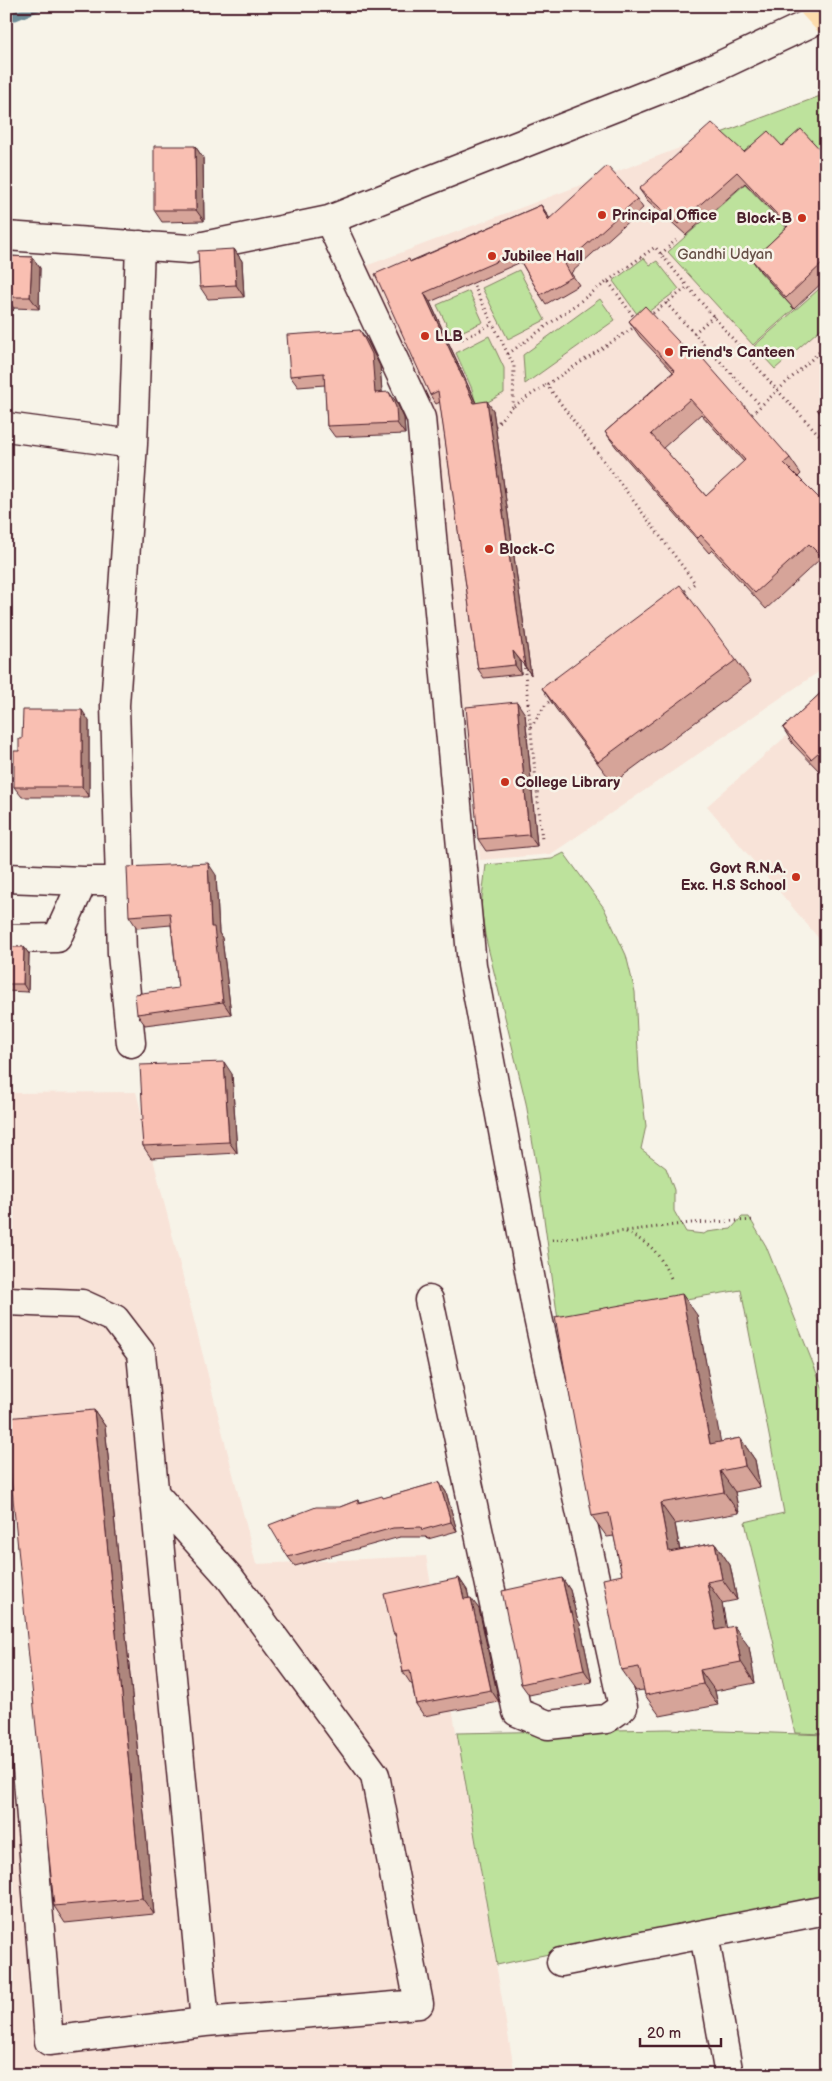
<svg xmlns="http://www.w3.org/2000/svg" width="832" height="2081" viewBox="0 0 832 2081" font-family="'Balsamiq Sans',sans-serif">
<rect width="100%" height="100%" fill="#f7f3e8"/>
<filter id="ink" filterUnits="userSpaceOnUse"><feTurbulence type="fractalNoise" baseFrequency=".02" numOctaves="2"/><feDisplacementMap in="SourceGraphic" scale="10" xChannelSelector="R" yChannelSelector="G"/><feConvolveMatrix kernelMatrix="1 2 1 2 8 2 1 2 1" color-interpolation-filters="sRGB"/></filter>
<g filter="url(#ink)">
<path fill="#f8e3d8" d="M826,93v574l-275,187 -71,6 -47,-446 -70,-147z
M826,701v246l-119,-141z
M136,1092l120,472 170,-8 89,519h-509v-982z"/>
<path fill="#bde29c" stroke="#848064" d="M823,95l3,4v75l-74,-11 -31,-30z
M745,184l50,53 -36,34 35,38 -41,36 -85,-93z
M644,258l6,7 7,-4 22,28 -39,29 -27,-37z
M519,270l26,50 -37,19 -26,-51z
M826,283v41l-51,45 -21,-23z
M469,291l14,31 -31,14 -15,-31z
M600,299l15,21 -90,64 -2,-29z
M489,336l15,32v25l-27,15 -5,-19 -16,-36z
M564,853l40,55 22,47 9,37 4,79 7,55 -5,23 25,19 8,22v21l12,21 18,2 3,-2 24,-3 11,-12h7l17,29 60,150v338l-31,-1 -50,-211 39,-9 -43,-223 -183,30 -20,-145 -12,-72 -41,-168 -4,-29 5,-41 66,-6z
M668,1729l158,6v160l-329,70 -40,-232z"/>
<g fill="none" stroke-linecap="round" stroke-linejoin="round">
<path stroke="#6d8d98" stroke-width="9" d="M6,15l9,1 24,-10"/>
<g stroke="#4a1f2b" stroke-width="31">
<path id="minor" d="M329,220l92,198 51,547 65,348 86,394 -17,12 -58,6 -31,-13 -88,-412
M6,236l183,13 140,-29 388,-153 106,-50
M6,427l127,17
M6,878l77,3
M6,939l51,-1 26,-57h36
M131,1043l-9,-89 -7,-249 18,-261 7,-199
M6,1301l76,3 33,15 26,34 64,669 214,-18 -44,-229 -145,-197 -76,-85
M6,1508l43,533 156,-19
M704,1934l25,141
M561,1962l265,-52"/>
</g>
<g stroke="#4a1f2b" stroke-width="31">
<path id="major" d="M813,6l13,14"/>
</g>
<path stroke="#4a1f2b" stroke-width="3" stroke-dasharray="1 4" stroke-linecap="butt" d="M661,254l15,-14
M608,281l47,-34 33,40
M474,286l40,80 -1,40 -20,22
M666,303l95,103
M649,316l39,-29 89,103 49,52
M694,333l20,-17
M462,339l31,-15
M508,354l100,-73 28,39
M546,384l149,199 -13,10
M514,406l122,-80
M752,414l74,-68
M524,663l18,177
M531,727l15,-23 7,-5
M626,1232c29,15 30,18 45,46
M552,1240l139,-17 64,-3"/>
<use href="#minor" stroke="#f7f3e8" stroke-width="28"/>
<use href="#major" stroke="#fcdcac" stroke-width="28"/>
</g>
<path fill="#d6a499" stroke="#4a1f2b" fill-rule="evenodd" d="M195,146l8,12 1,63 -42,1 -8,-12z
M782,146l44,10v123l-32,30 -34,-38 -8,-11 35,-33 -42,-44 -59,52 -39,-35 -8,-11 105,-37z
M637,199l6,9 -72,65 8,12 -33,19 -6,-9 -19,-33 -91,40 46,101 17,7 38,265 -11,-15 1,14 -37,4 -6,-9 -38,-267 -4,2 -6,-9 -19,-134 130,-56 6,9 2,4z
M234,249l8,12 2,36 -36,2 -8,-12z
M6,253l3,3 23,1 8,11 -1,41 -25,-1 -1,3h-7z
M629,321l63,35 98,102 11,16 -3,3 28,28v61l-7,-6 -53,49 -54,-59 -3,3 -93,-106 -11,-15 68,-60 -33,-35zM701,414l43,48 -38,34 -43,-48z
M360,330l8,12 12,24 2,26 15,11 7,15 1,16 -70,3 -8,-11 -2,-41 -27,2 -8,-11z
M826,401v20l-9,-12z
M736,660l15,21 -138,102 -57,-74 -14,-21z
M826,688v83l-4,3 -29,-30 -10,-16z
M525,714l12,132 -51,5 -8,-12z
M89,721v76h-67l-8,-10 5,-36 3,-12z
M216,875l3,58 3,5 9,76 -86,11 -8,-11 41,-26 -7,-63 -34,3 -8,-12z
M6,947h18l5,7 -1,38 -22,-1z
M232,1074l5,79 -86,5 -8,-12v-26z
M697,1315l23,127 20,-4 15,22 5,27 -25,5 4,21 -64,11 5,26 35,-7 15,22 7,35 -15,3 4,25 23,19 6,36 -40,8 3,14 -58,11 -15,-21 -1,-5 -8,1 -15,-21 1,-95 -8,-39 -7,1 -15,-21z
M94,1410l11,16 49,488 -89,9 -11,-17z
M439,1482l7,10 11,39 -29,8 -2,-2h-26l-105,29 -7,-9 52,-50 18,-7 1,2 25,-4z
M459,1578l8,12 2,8 10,11 20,93 -75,14 -8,-12 -4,-20h-1l-8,-12 -7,-35 -3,-4z
M562,1578l8,12 7,28 3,6 12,58 -63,13 -8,-11z"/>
<path fill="#ae867d" stroke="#4a1f2b" d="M195,146l8,12 1,63 -8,-11z
M541,205l6,9 7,15 -6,-9z
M234,249l8,12 2,36 -8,-12z
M32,257l8,11 -1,41 -9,-12z
M424,293l6,9 50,110 -6,-9z
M6,298l8,10 -1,3 -7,-10z
M360,330l8,12 12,24 3,38 -8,-11z
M389,392l8,11 7,15 1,16 -8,-11z
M487,401l6,9 38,265 -6,-9z
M513,651l7,9 1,14 -6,-9z
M517,702l8,12 12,132 -8,-11z
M82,710l7,11v76l-7,-10z
M208,863l8,12 3,58 3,5 9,76 -8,-12 -12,-75z
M24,947l5,7 -1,38 -5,-8z
M224,1062l8,12 5,79 -8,-11z
M682,1294l15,21 28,150 -15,-21z
M94,1410l11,16 49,488 -12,-16z
M740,1438l15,22 5,27 -15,-21z
M720,1471l15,21 4,21 -15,-21z
M439,1482l7,10 11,39 -6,-9z
M660,1503l15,21 9,50 -15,-22z
M715,1543l15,22 7,35 -15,-21z
M459,1578l8,12 5,21 -8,-12z
M562,1578l8,12 7,28 3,6 12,58 -8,-12z
M707,1582l15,21 9,48 -15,-21z
M471,1598l8,11 20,93 -8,-12z
M734,1626l15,21 6,36 -14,-21z
M700,1670l15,21 3,14 -15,-21z"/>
<path fill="#f9bfb2" stroke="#4a1f2b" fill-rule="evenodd" d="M712,123l32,29 24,-21 14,15 19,-17 25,27v104l-40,38 -34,-38 36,-34 -51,-54 -59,52 -39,-35z
M154,146h41l1,64h-42z
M607,166l30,33 -72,65 7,13 -32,18 -24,-42 -92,40 50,110 13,-2 38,265 -12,-15 2,14 -37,4 -40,-278 -8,4 -55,-121 34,-15 1,3 131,-57 7,15z
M234,249l2,36 -36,2 -2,-36z
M6,253l1,3 25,1 -2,40h-24z
M645,306l47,50 5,-4 93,106 -6,5 42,42v56l-17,-17 -54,49 -54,-58 -3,3 -93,-106 70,-61 -46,-50zM690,399l55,61 -39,36 -55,-62z
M360,330l12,24 3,39 14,-1 7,15 1,16 -70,3 -3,-53 -34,3 -3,-41z
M826,401v17l-9,-9z
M680,585l56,75 -138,102 -56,-74z
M826,688v58l-15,13 -28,-31z
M517,702l12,133 -51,4 -12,-132z
M23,710h59v77h-68v-36h5v-12h3z
M208,863l3,64h3l9,75 -86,12 -2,-20 43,-6 -8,-75 -41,3 -2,-49z
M6,947h18l-1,37h-17z
M224,1062l5,80 -86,4 -2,-26h2l-3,-55z
M682,1294l28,150 30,-6 5,28 -25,5 4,21 -64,11 9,49 46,-9 7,36 -15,3 9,48 18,-4 7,36 -41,8 3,14 -58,11 -6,-28 -18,3 -18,-91 19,-4 -13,-62 -17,3 -37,-199z
M94,1410l48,488 -88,8 -48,-477v-11z
M439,1482l12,40 -29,8 -1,-3 -28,1 -105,29 -19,-32 47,-18h24l18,-7v3l24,-7 1,2z
M459,1578l5,21 7,-1 20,92 -75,14 -6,-33 -7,1 -8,-39h-2l-9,-39z
M562,1578l8,35 2,-1 12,58 -63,14 -19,-93z"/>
</g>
<g fill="#c8321e" stroke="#f7f3e8" stroke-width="2">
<circle cx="602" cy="215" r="5"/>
<circle cx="802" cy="218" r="5"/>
<circle cx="492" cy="256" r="5"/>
<circle cx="425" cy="336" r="5"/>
<circle cx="669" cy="352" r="5"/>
<circle cx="489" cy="549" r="5"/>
<circle cx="505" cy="782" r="5"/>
<circle cx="796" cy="877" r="5"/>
</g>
<g text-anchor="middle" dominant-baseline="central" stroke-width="5" stroke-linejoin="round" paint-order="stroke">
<g font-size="15" font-weight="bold" fill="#4a1f2b" stroke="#f7f3e8" text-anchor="start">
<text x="612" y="215">Principal Office</text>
<text x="792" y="218" text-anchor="end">Block-B</text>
<text x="502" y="256">Jubilee Hall</text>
<text x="435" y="336">LLB</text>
<text x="679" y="352">Friend's Canteen</text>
<text x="499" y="549">Block-C</text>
<text x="515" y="782">College Library</text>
<text x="786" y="868" text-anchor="end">Govt R.N.A.<tspan x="786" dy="17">Exc. H.S School</tspan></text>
</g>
<g font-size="15" fill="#675047" stroke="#f7f3e8">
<text x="725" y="254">Gandhi Udyan</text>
</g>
</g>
<rect width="832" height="2081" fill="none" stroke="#f7f3e8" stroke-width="25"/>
<rect x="12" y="12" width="807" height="2056" fill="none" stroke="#4a1f2b" stroke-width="2" filter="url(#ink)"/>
<path d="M640 2038v8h81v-8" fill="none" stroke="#4a1f2b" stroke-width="2.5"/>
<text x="647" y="2038" font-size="15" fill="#4a1f2b" stroke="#f7f3e8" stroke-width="4" paint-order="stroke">20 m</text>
</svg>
